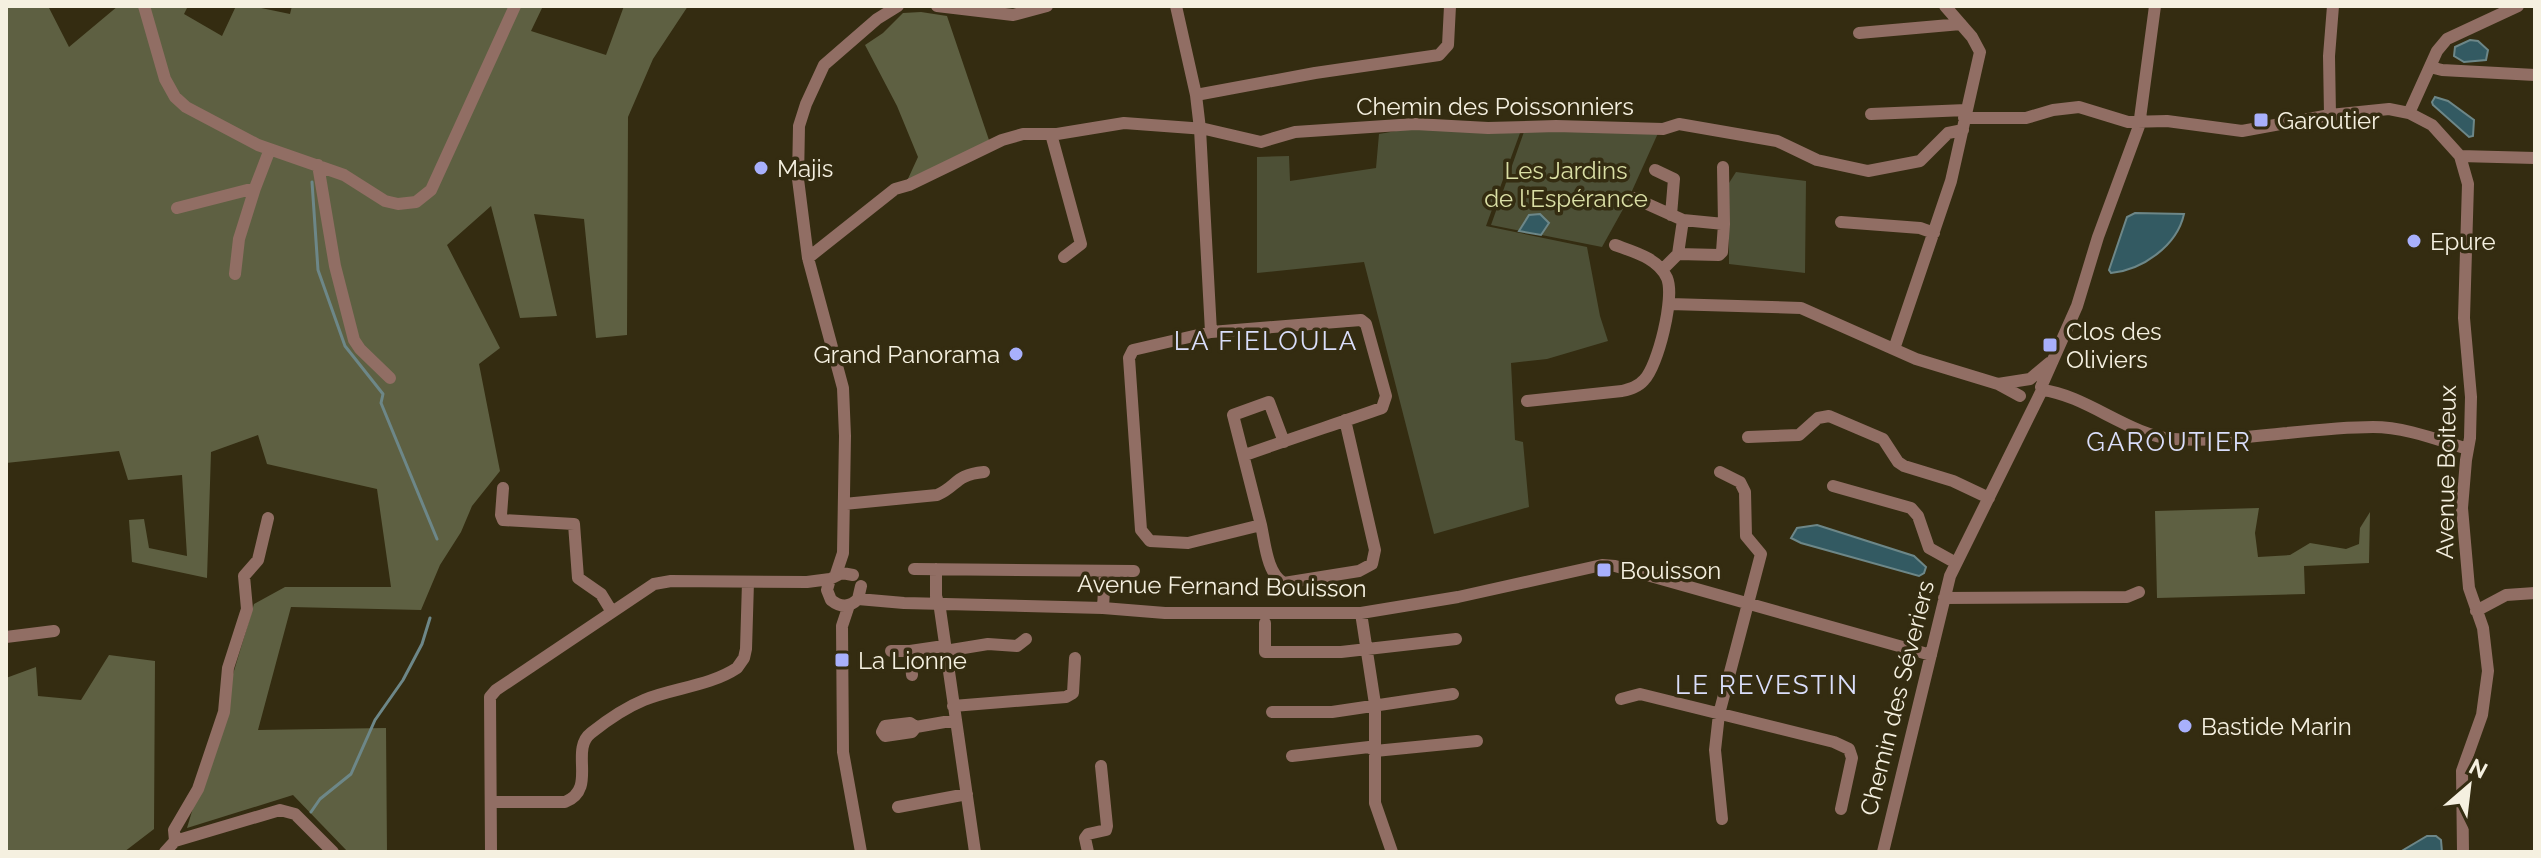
<svg xmlns="http://www.w3.org/2000/svg" width="2541" height="858" viewBox="0 0 2541 858" font-family="Raleway,sans-serif">
<rect width="100%" height="100%" fill="#342c11"/>
<path fill="#4d5036" d="M1413,128l107,5 -34,93 101,21 13,69 8,25 -61,18 -36,4 4,77 8,2 6,65 -95,27 -70,-272 -107,11v-116l32,-1 1,25 86,-13 3,-34z
M1525,129l134,2 -32,71 -25,45 -111,-22z
M1736,172l70,9 -1,92 -76,-9v-81z"/>
<path fill="#5e6042" d="M6,6h42l21,41 49,-41h70l-4,8 38,22 14,-30h16l38,8 2,-8h251l-12,25 75,24 18,-49h64l-35,53 -25,58 -1,218 -31,3 -12,-119 -50,-5 23,102 -37,2 -29,-112 -44,39 53,103 -21,16 21,107 -28,35 -11,26 -21,33 -19,45 -130,-3 -33,123 128,-2 1,124h-39l-55,-57 -106,33 67,-224 31,-17h106l-14,-98 -110,-25 -9,-29 -47,17 -4,126 -75,-16 -3,-42 15,-1 5,29 38,8 -5,-81 -54,5 -9,-29 -113,12z
M921,12l26,4 43,127 -83,38 11,-24 -21,-51 -32,-61 18,-12 20,-20z
M2259,508l-4,25 3,24 32,-2 20,-12 36,6 13,-5 1,-16 10,-16 -1,51 -65,3 1,28 -148,4 -2,-87z
M109,655l46,6 -1,168 -30,23h-118v-174l30,-11 2,29 43,4z"/>
<path fill="#335a62" stroke="#6d8788" stroke-width="2" d="M2470,40l8,1 10,9 -2,10 -22,2 -10,-6 1,-9z
M2435,97l13,4 26,19 -1,16 -4,1 -36,-32 -1,-3z
M2135,213l49,1c-7,32 -42,56 -73,59l-2,-3 18,-53z
M1540,214l9,9 -8,12 -22,-4 10,-16z
M1817,525l97,31 12,11 -2,6 -5,3 -118,-33 -10,-5 6,-10z
M2427,836h9l5,4 1,12h-42z"/>
<g fill="none" stroke-linecap="round" stroke-linejoin="round">
<path stroke="#6d8788" stroke-width="3" d="M312,182l6,88 27,76 38,48 -2,9 56,136
M311,812l9,-13 31,-25 24,-54 28,-40 19,-36 8,-26"/>
<path stroke="#916e64" stroke-width="12" d="M144,6l21,73 10,18 11,10 72,38 86,30 41,26 13,3 18,-2 15,-12 84,-184
M937,6l76,9 34,-9
M1176,6l20,89 4,34 11,203
M1859,33l102,-9
M2430,67l12,3 93,5
M1196,95l119,-22 124,-18 9,-10 2,-39
M2409,113l28,-62 10,-12 71,-33
M1871,114l95,-4
M2330,115l-1,-59 4,-50
M1964,118h62l27,-8 26,-3 49,15 39,-1 75,10 88,-16 59,-6 20,4 23,12 28,31 8,28 -4,134 7,79 -1,41 -4,22 -4,48 7,80 14,40 5,43 -6,44 -20,56 1,81
M1051,134l30,110 -17,13
M2460,156l75,2
M318,165l17,101 19,74 6,9 30,29
M1655,170l19,9 -3,36
M1634,198l49,22 -5,34 -16,16
M177,208l78,-20 15,-39
M1683,220l41,4 -1,-57
M1841,222l79,6 14,5
M1678,254l41,1 3,-3 2,-28
M808,258l87,-69 14,-4 93,-45 21,-6h34l67,-11 81,6 56,13 34,-10 120,-8 73,4 68,-2 107,3 16,-5 98,17 40,19 51,11 52,-10 28,-28 15,-3
M235,274l4,-35 16,-51
M1670,304l131,4 115,51 82,25 22,12
M1894,349l57,-168 29,-129 -8,-15 -27,-31
M1998,384l32,-5 19,-16
M2041,387l36,-81 21,-69 41,-111 16,-120
M2042,390c44,5 88,46 131,49 66,4 134,-12 200,-12 32,0 65,13 95,22
M1527,401l95,-10c8,-2 16,-4 22,-11 14,-14 31,-83 23,-102 -9,-20 -33,-26 -52,-33
M1748,437l51,-2 19,-17 11,-2 54,23 15,23 6,4 49,15 36,17
M1245,455c45,-16 91,-31 137,-47l4,-12 -20,-72 -5,-4 -150,12 -78,18 -4,8 12,172 9,11 38,2 73,-18 -28,-110 36,-13 15,40
M1720,472l20,10 5,10 1,44 15,18 -42,160 -4,36 7,69
M1833,486l78,22 7,8 11,32 27,15
M503,488l-2,27 2,5 71,4 4,54 23,16 11,18
M844,504l93,-9c21,-9 17,-20 47,-23
M1261,525c4,18 6,49 23,58l75,-12 13,-7 3,-14 -30,-130
M914,569l220,2
M936,569v27l4,13 35,243
M836,574l7,-21 2,-117 -2,-48 -35,-130 -10,-79 1,-53 7,-22 18,-39 53,-46 21,-13
M853,575l-11,-2 -12,6 -3,11 4,10c10,8 19,7 27,-1l3,-13
M1944,598l183,-1 12,-5
M858,599l46,4 199,5 62,5h196l97,-16 144,-32 13,1 316,89
M849,605l-7,21 1,126 18,100
M1103,608l2,-37
M2476,611l30,-16 29,-2
M1361,613l14,91v99l17,49
M1265,623v29h76l115,-13
M6,637l48,-6
M891,651h19l34,-5
M910,651l2,24
M945,651l43,-7 29,2 9,-7
M1621,699l19,-5 194,48 15,7 3,9 -11,51
M953,706l113,-9 7,-4 2,-35
M1272,712h60l121,-18
M916,727l-4,5 -27,4 -3,-4 3,-6 25,-3 6,4 40,-7
M1292,756l77,-9 6,4 102,-10
M492,802h73c33,-13 4,-52 26,-69 15,-12 36,-26 53,-33 29,-12 66,-14 93,-32l7,-10 2,-9 2,-67
M898,807l69,-13
M175,841l105,-31 15,4 38,38
M165,852l10,-11 -1,-11 24,-41 26,-77 4,-44 19,-59 -3,-33 14,-16 10,-42
M491,852l-1,-155 6,-7 158,-106 17,-3 136,1 23,-3
M1088,852l-3,-14 3,-4 18,-4 1,-4 -6,-60
M1883,852l67,-276 92,-186"/>
</g>
<g fill="#a8b0fc" stroke="#342c11" stroke-width="3">
<rect x="2253" y="112" width="16" height="16" rx="4"/>
<circle cx="761" cy="168" r="8"/>
<circle cx="2414" cy="241" r="8"/>
<rect x="2042" y="337" width="16" height="16" rx="4"/>
<circle cx="1016" cy="354" r="8"/>
<rect x="1596" y="562" width="16" height="16" rx="4"/>
<rect x="834" y="652" width="16" height="16" rx="4"/>
<circle cx="2185" cy="726" r="8"/>
</g>
<g text-anchor="middle" dominant-baseline="central" stroke-width="7" stroke-linejoin="round" paint-order="stroke">
<g font-size="24" fill="#f5f0e0" stroke="#342c11">
<text x="1495" y="106">Chemin des Poissonniers</text>
<text transform="translate(2446 472) rotate(-89)">Avenue Boiteux</text>
<text transform="translate(1222 586) rotate(1)">Avenue Fernand Bouisson</text>
<text transform="translate(1897 698) rotate(-76)">Chemin des Séveriers</text>
</g>
<g font-size="24" fill="#f5f0e0" stroke="#342c11" text-anchor="start">
<text x="2277" y="120">Garoutier</text>
<text x="777" y="168">Majis</text>
<text x="2430" y="241">Epure</text>
<text x="2066" y="331">Clos des<tspan x="2066" dy="28">Oliviers</tspan></text>
<text x="1000" y="354" text-anchor="end">Grand Panorama</text>
<text x="1620" y="570">Bouisson</text>
<text x="858" y="660">La Lionne</text>
<text x="2201" y="726">Bastide Marin</text>
</g>
<g font-size="24" fill="#dadfa5" stroke="#342c11">
<text x="1566" y="170">Les Jardins<tspan x="1566" dy="28">de l'Espérance</tspan></text>
</g>
<g font-size="26" letter-spacing="2" fill="#dadefb" stroke="#342c11">
<text x="1266" y="341">LA FIELOULA</text>
<text x="2169" y="442">GAROUTIER</text>
<text x="1767" y="685">LE REVESTIN</text>
</g>
</g>
<rect width="2541" height="858" fill="none" stroke="#f5f0e0" stroke-width="16"/>
<g transform="translate(2469 786) rotate(28)" stroke="#342c11" stroke-width="6" paint-order="stroke">
<path d="M0-6L14 30L0 20L-14 30Z" fill="#f5f0e0"/>
<text y="-12" font-size="22" font-weight="bold" text-anchor="middle" fill="#f5f0e0">N</text>
</g>
</svg>
